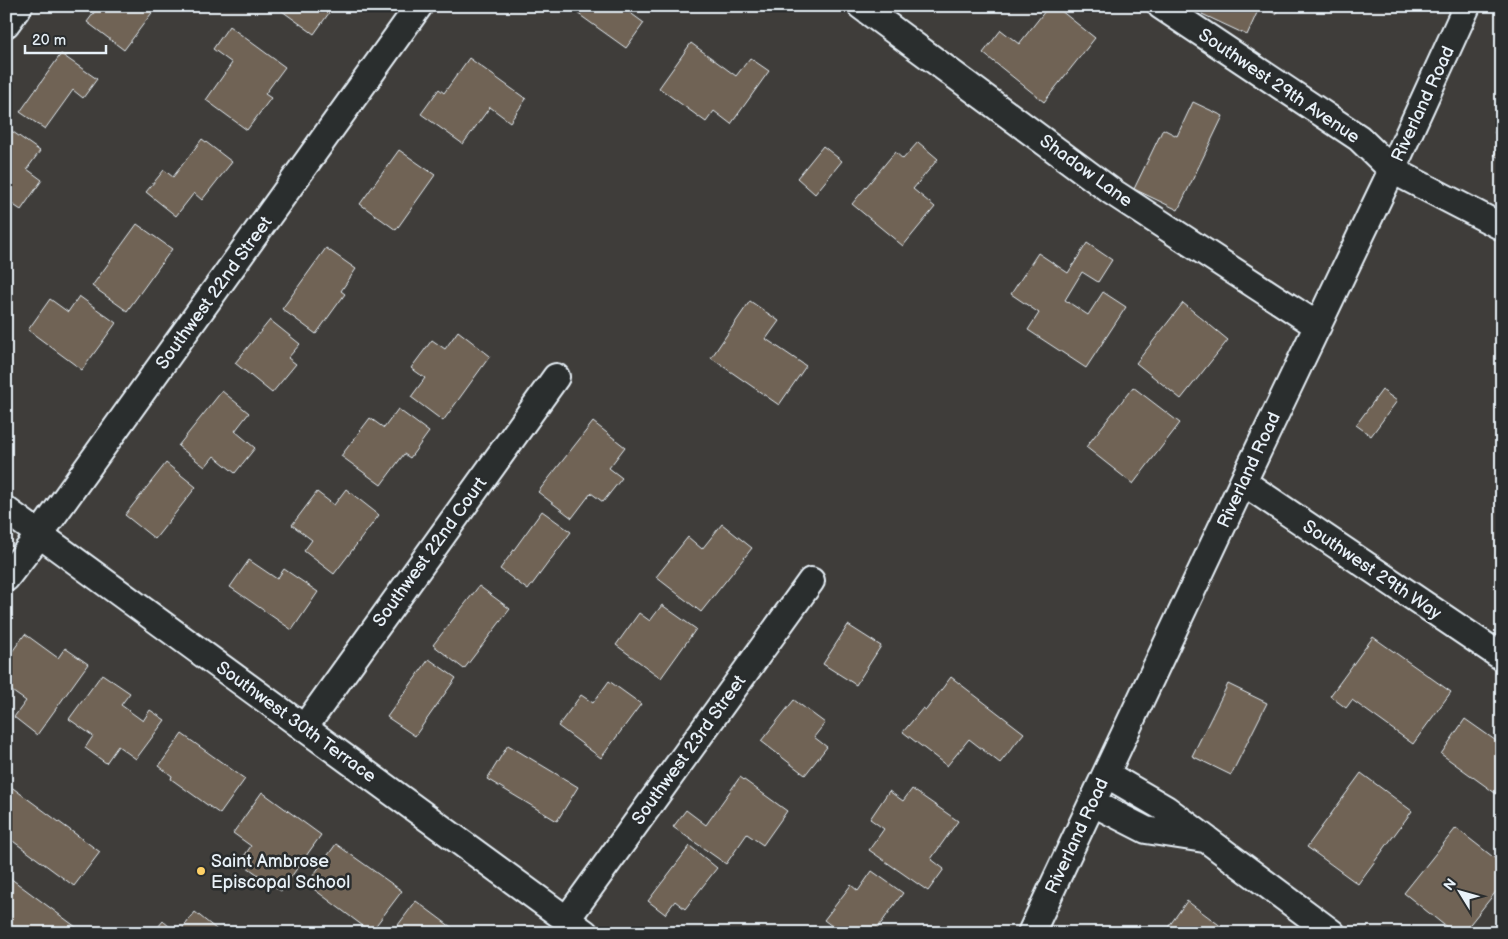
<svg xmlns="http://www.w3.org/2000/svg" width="1508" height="939" viewBox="0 0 1508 939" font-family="'Balsamiq Sans',sans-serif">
<rect width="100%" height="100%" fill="#3f3d3a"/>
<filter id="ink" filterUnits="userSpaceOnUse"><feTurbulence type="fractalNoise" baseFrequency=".02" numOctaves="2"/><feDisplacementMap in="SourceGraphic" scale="10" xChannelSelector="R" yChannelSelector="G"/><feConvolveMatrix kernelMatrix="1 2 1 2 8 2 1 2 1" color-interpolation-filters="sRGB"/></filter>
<g filter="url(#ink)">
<path fill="#6f6355" stroke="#e8f1f8" d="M99,6h58l-33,44 -37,-28z
M275,6h59l-20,28z
M581,6h40l23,17 -18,25 -49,-35z
M1049,6h6l40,32 -51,64 -61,-49 18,-23 18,14z
M1205,6h55l-13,29 -45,-21z
M1261,6h18l-3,8z
M229,26l56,41 -20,27 6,4 -24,32 -41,-30 26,-37 -19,-14z
M691,43l45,33 14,-18 19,13 -38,53 -17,-13 -8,11 -47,-34z
M61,54l36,25 -14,19 -10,-8 -28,39 -25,-17z
M469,58l57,41 -16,23 -20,-15 -27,37 -42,-30 18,-25 5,4z
M1193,102l30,14 -45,94 -44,-21 29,-60 14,7z
M1502,116v20l-8,-3z
M6,127l34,24 -13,18 15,11 -21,30 -15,-10z
M202,139l30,23 -30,38 -8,-7 -18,23 -30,-24 18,-22 9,7z
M1502,139v20l-8,-4z
M918,142l20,17 -25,30 22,18 -32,39 -51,-42 43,-52 8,7z
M823,146l19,15 -27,33 -18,-16z
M399,150l36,25 -39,55 -36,-26z
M137,224l35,25 -45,62 -35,-25z
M1087,243l25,17 -14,22 -16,-10 -17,28 23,15 15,-23 23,15 -40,61 -58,-38 11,-17 -28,-19 27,-41 30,20z
M326,248l30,21 -15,22 4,3 -29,40 -34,-25z
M79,296l37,27 -34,47 -54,-40 22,-31 18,13z
M750,301l29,20 -13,18 40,27 -27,39 -68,-47z
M1183,303l45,37 -47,59 -45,-36z
M270,320l30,24 -12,14 8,6 -24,29 -37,-30z
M458,331l32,25 -47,65 -32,-24 14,-19 -14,-10 21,-28 13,9z
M1133,387l47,36 -47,61 -47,-37z
M1382,390l15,11 -26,35 -15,-11z
M222,391l27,22 -14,18 20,17 -20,25 -21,-17 -9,11 -27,-21z
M398,409l31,23 -19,26 -6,-4 -23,31 -40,-29 29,-38 14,10z
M593,422l32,25 -16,21 13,10 -19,24 -12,-9 -19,25 -34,-26z
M166,463l30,24 -41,52 -30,-24z
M346,489l33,26 -45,59 -30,-23 8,-11 -20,-15 25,-33 17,13z
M542,511l29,21 -43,58 -28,-21z
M722,524l30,24 -51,64 -45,-35 32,-40 14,12z
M249,560l28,19 7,-10 34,23 -26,38 -62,-43z
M479,586l31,23 -46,60 -31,-24z
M662,605l34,24 -35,49 -45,-33 23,-32 11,8z
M848,625l33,21 -25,39 -33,-21z
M25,634l33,24 7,-10 23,16 -51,71 -23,-18 12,-16 -20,-14v-27z
M1373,637l78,55 -38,52 -61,-44 -6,8 -16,-12z
M429,659l27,19 -41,58 -28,-19z
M102,674l28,19 -9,12 22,16 7,-11 15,10 -29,39 -18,-13 -12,17 -21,-15 8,-12 -24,-17z
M951,677l73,56 -24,30 -31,-24 -22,27 -44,-34 20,-24 3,2z
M609,681l32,23 -40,54 -43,-32 23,-31 12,8z
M1228,684l39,19 -36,72 -39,-19z
M794,700l31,23 -11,14 13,10 -22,28 -44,-34z
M1465,719l37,26v53l-61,-44z
M182,734l63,45 -25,35 -49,-35 1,-3 -13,-10z
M508,745l70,42 -21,34 -70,-42z
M1361,773l51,38 -54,73 -51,-37z
M740,777l47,34 -24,34 -16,-11 -21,30 -53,-37 13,-17 20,15z
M6,783l94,69 -26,34 -68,-50z
M912,789l46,32 -27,38 13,10 -16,22 -59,-41 15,-21 -14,-10 19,-28 14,10z
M262,792l59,43 -40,56 -41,-29 11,-16 -18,-13z
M1456,828l46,36v20l-39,49h-9l-50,-40z
M336,844l66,47 -31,41 -64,-48z
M690,846l27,22 -32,41 -10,-8 -10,13 -17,-13z
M872,871l31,22 -29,40h-33l-17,-13 27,-35 7,6z
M6,875l78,58h-78z
M416,901l43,32h-67z
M1187,901l43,32h-66z
M195,912l26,21h-42z
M163,921l14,12h-24z"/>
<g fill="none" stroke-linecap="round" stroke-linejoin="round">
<g stroke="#e8f1f8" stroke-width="30">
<path id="minor" d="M861,6l250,185 207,135
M1161,6l198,132 33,32 110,57
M6,24l13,-18
M1243,482l259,175
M6,510l579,423
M6,578l34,-44 379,-528
M304,728l252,-351
M1106,774l60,35 166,124
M1093,803l53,27 58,9
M567,919l244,-338
M1031,933l212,-451 149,-312 75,-164"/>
</g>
<use href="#minor" stroke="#2a2d2e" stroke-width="26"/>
</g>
</g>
<circle fill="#ffd166" stroke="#2a2d2e" stroke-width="2" cx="201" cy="871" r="5"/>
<g text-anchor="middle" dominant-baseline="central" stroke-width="5" stroke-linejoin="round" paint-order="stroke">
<g font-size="18" fill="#e8f1f8" stroke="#2a2d2e">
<text transform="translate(1279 86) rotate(34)">Southwest 29th Avenue</text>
<text transform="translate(1423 104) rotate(-65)">Riverland Road</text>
<text transform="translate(1086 171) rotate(36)">Shadow Lane</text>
<text transform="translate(214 293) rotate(-54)">Southwest 22nd Street</text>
<text transform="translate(1249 470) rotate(-65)">Riverland Road</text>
<text transform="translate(430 552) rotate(-54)">Southwest 22nd Court</text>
<text transform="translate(1372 570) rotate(34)">Southwest 29th Way</text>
<text transform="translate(296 722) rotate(36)">Southwest 30th Terrace</text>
<text transform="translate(689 750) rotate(-54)">Southwest 23rd Street</text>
<text transform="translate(1077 836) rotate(-65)">Riverland Road</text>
</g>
<g font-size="18" fill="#e8f1f8" stroke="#2a2d2e" text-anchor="start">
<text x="211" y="861">Saint Ambrose<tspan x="211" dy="21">Episcopal School</tspan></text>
</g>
</g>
<rect width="1508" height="939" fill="none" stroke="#2a2d2e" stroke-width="25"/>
<rect x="12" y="12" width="1483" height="914" fill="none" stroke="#e8f1f8" stroke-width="2" filter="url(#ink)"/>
<g transform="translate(1460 892) rotate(307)" stroke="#2a2d2e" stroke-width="4" paint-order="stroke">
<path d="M0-4L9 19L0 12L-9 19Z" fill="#e8f1f8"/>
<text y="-8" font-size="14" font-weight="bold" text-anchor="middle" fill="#e8f1f8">N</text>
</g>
<path d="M25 45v8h81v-8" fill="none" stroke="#e8f1f8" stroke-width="2.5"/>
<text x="32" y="45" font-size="15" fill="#e8f1f8" stroke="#2a2d2e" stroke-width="4" paint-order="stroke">20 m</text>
</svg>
